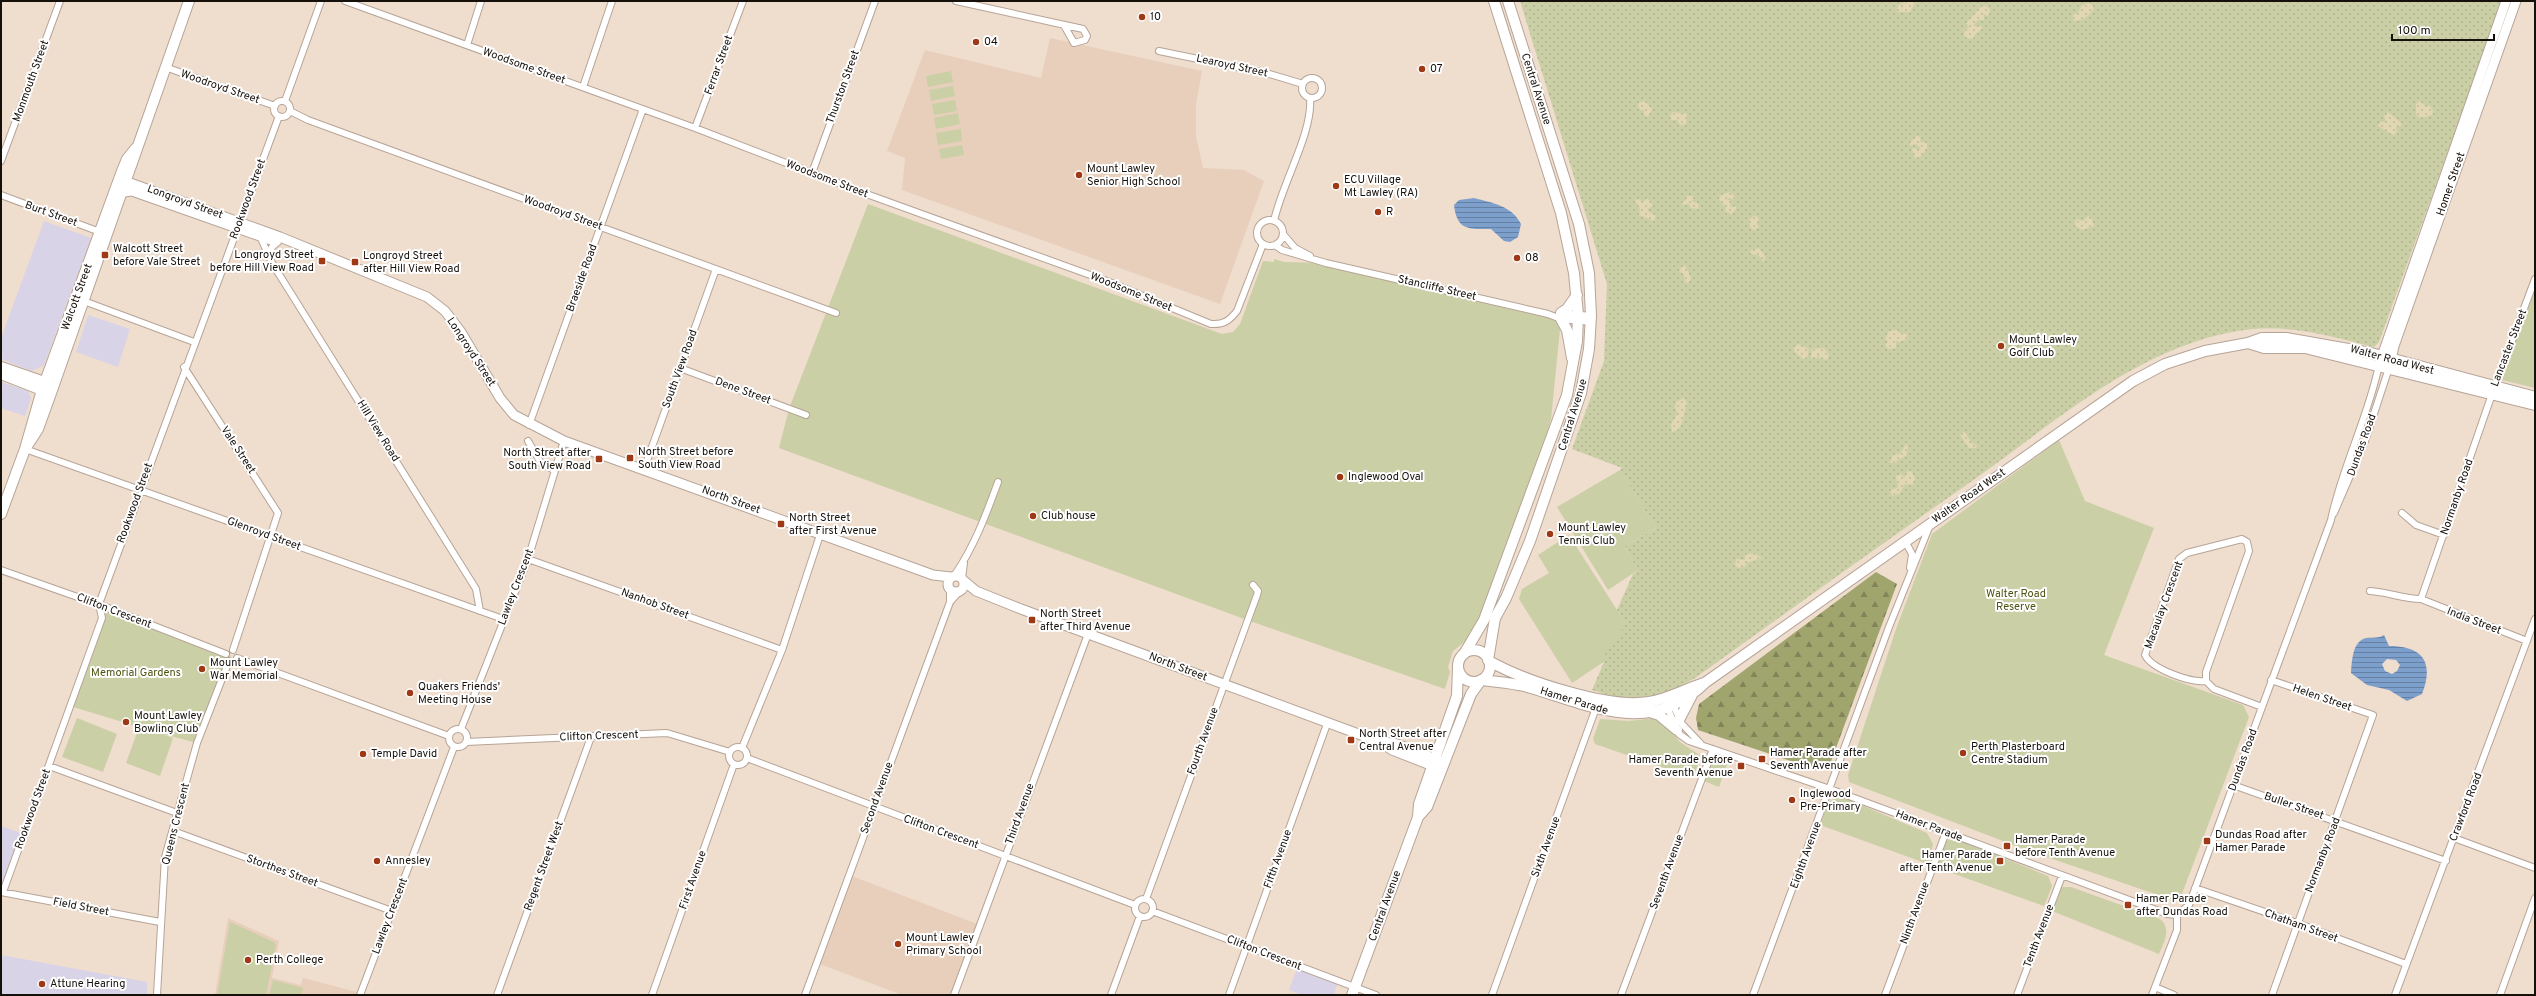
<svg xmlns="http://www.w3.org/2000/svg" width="2536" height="996" viewBox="0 0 2536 996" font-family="Overpass,sans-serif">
<defs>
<pattern id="grass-dots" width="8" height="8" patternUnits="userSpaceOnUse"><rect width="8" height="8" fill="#cbcfa6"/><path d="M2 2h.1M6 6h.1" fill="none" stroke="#aeb18e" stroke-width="1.8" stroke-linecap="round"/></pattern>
<pattern id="forest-firs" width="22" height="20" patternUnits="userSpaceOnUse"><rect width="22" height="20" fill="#a0a46d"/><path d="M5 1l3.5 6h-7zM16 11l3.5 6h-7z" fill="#818458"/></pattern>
<pattern id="sand-dots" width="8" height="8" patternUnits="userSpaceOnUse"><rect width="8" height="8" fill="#e1d7b2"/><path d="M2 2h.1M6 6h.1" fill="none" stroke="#c0b898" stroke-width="1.8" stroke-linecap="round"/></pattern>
<pattern id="water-rules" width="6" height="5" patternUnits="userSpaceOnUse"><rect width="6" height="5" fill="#7c9fcb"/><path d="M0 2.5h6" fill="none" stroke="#6580a3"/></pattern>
</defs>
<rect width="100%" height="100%" fill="#efddce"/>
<path fill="#d9d3e8" d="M44,221l47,17 -47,127 -12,6 -31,-12v-21z
M88,315l42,14 -12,38 -42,-15z
M1,382l27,9 3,7 -6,18 -24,-8z
M1,826l23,8 -23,58z
M1,955l146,27v13h-146z
M1298,966l40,15 -4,14h-32l-13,-5z"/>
<path fill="#e7cfbb" d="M1050,38l152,33 -6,33v32l7,32 41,2 20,11 -44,123 -318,-114 3,-32 -18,-7 38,-101 116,28z
M849,875l131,50 -26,70h-52l-85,-32z
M228,918l51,23 -7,37 29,7 2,-7 58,15 -1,2h-145z"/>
<path fill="url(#grass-dots)" d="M1520,1h979l3,1 -123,340 -5,5c-38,-9 -81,-22 -121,-18 -108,11 -196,92 -281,152 -93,65 -185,131 -277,197 -35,21 -65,26 -103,12l12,-28 -2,-4 24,-34 -9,-14 16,-36 5,-4 -14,-23 32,-19 -36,-58 2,-2 -50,-19 32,-88 3,-77z"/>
<path fill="url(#forest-firs)" d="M1876,572l21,12 -67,180 -12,6 -120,-40 -2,-12 3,-14z"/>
<path fill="url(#sand-dots)" d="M1906,1h10l-6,11h-13l1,-6z
M2089,3l5,4c-2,8 -14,16 -21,13v-5l5,-2 4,-8z
M1983,5l6,3 1,5 -3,3 -3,-2v6h-6l-5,6h8l1,3 -7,5 -1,4 -7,1 -3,-4 1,-6 4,-1 -3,-5z
M1645,101l7,8 -4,8 -4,-2v-5h-4l-2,-4 1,-3z
M2420,101l5,5h5l3,5 -1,4 -11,3 -5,-3v-11z
M1673,112l14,2 -1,10 -6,1 -3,-5h-6l-1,-4z
M2388,112l13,11v3l-5,1 1,5 -4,3 -15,-9 3,-4h5l-2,-6z
M1917,136l4,1 -1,5 7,1v6l-7,8 -5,1 -3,-9 2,-1 4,2 3,-2 -6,-4 -5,2v-4z
M1730,192l6,6 -3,2 -3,-2 -4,1 5,2 -1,6 6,-1v3l-4,5 -6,-2 -1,-6 -6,-6 2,-5z
M1686,196h8l-2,6 6,1 1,6 -8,-1 -2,-4 -6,1 -1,-3 4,-2z
M1647,198l6,7 -6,5 9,6 -2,5 -15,-6 1,-6 -5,-8 3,-2 5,3z
M1755,215l4,4 -1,4h-2l3,4 -5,3 -3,-1 -2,-9z
M2088,216l4,3 2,7 -12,4 -7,-5 1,-6 7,2z
M1759,248l6,8 -1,6 -6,-7 -7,-1 -1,-3z
M1683,265l3,2 5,11 -2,5 -4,-1 -1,-7 -5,-4z
M1898,330l1,3 8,1v5l-7,3 -4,-1v7l-8,1 -3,-4 3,-4 -3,-1 4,-9z
M1798,344l11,5 -2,9 -4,1 -8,-7 -1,-4z
M1824,348l5,7 -2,5 -8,-2v-5l-2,5h-6l1,-9z
M1684,398l3,6c-4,8 -3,27 -15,28l-1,-8 7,-11 -3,-5 1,-6z
M1963,432l3,1 5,10 6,2 -1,3h-7l-9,-13z
M1906,444l2,3 -2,9 -9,4 -1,3h-6l3,-8 7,-1z
M1908,471h3l4,7 -2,7 -8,-1 -5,9 -8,3 -2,-6 8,-2 -2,-12 5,-2 3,4z
M1753,553l9,5 -16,5v3l-7,2 -4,-2 1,-7 9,1v-5z"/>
<path fill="#cbcfa6" d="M951,71l2,11 -25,5 -2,-11z
M953,86l2,10 -24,5 -2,-11z
M955,100l2,11 -23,4 -2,-11z
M958,113l2,11 -24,5 -2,-11z
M961,129l1,12 -24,4 -2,-12z
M962,145l2,10 -23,4 -2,-10z
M868,204l354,130 11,-2 7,-8 23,-63 11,1v-3l10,3 42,1 235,56 -10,100 -12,41 -66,175 -20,16 -5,16 2,5 -5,17 -198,-69 -468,-172 10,-39z
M2535,279v109l-37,-9z
M2059,440l26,61 69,27 -50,127 139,50 6,12 -69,182 -4,2 -147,-50 -180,-69 -1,-7 48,-146 36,-95z
M1620,470l36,58 -32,19 14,23 -30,20 -51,-83z
M1569,535l57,89 -23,34 2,3 -33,22 -53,-84 3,-10 27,-16 -11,-18z
M103,606l128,50 -34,87 -38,-10 14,5 -13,38 -34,-13 13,-36 -69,-21z
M77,718l40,16 -14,38 -41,-15z
M1655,718l13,9 12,15 21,14 -8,22 -98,-34 -2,-5 7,-20 29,2z
M1714,756l14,5 -9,26 -15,-6z
M1836,798l11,1 80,34 6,11 -5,20 -108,-39 9,-23z
M1954,838l94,38 4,10 -8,20 -109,-39 11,-26z
M2061,887h10l89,32c12,10 4,23 -1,35l-107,-43z
M230,922l44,20 2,3 -10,50h-49z
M273,980l30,8 -2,7h-32z"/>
<path fill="url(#water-rules)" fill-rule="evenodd" d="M1474,198c19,5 38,8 47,26l-3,13 -8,5 -6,-1 -13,-12c-22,0 -34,2 -37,-24l5,-5z
M2384,635l5,11c35,0 45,17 33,48l-15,7 -18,-11 -22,-5 -16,-12c1,-11 1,-32 15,-35 7,-1 12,1 18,-3zM2387,659l9,1 4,5 -3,6 -5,3 -7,-3 -3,-7z"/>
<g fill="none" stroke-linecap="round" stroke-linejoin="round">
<g stroke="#b6a497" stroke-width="8">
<path id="street" d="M345,1l350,127 177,68 232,84 107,44c13,1 19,-4 26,-13l26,-67
M956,1l127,28 4,7 -2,4 -11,3 -9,-16
M467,45l14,-44
M1159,51l107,22 37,11
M165,67l110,39
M1302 88a10 10 0 1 1 20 0a10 10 0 1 1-20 0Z
M583,87l29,-86
M274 109a8 8 0 1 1 16 0a8 8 0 1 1-16 0Z
M285,101l36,-100
M290,111l18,9 528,193
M695,128l48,-127
M1,161l59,-160
M812,173l63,-172
M1,195l99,37
M1257 233a13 13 0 1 1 26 0a13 13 0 1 1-26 0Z
M1274,221c8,-38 39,-88 36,-123
M1283,234l12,14 15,8
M260,236l12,27 204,326 4,22
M1275,245l7,5 44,13 222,51 13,5 30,3
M269,254l3,-7 6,-5
M81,300l113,42
M1561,313l30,3
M184,367l94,146 -45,137
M680,368l126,47
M529,425l114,-316
M528,441l13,22 13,7
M25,449l478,170
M644,469l72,-200
M2334,513l31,-72 24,-73
M2402,513l14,12 28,10
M1905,541l7,13 -2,14
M528,559l254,91
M1,570l102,36 123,48
M954,576c20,-29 32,-61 44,-94
M962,578l2,-15
M2370,591c18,1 33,8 51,8
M2421,599l71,-205 43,-115
M2421,599l106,42
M950,602l9,-10
M237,658l212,78
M2271,680l102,35 -101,280
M2206,681v-9l43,-121 -2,-9 -5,-3 -55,14 -8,6 -34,96c7,14 45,28 61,26l8,8 48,18
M1672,703l10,21 19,20
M1666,705l13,29 10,7 141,48 337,125 10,1 12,-10 142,-385c11,-53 37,-102 48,-155
M449 738a9 9 0 1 1 18 0a9 9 0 1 1-18 0Z
M461,729l67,-170 36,-118
M466,742l201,-9 63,19
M729 756a9 9 0 1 1 18 0a9 9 0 1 1-18 0Z
M742,748l40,-98 39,-118
M747,758l388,147
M49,766l128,47
M2233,785l213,76
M173,831l219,80
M2454,838l81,30
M2195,888l102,35 109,41
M1,892l159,30
M3,892l99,-274 -3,-14 180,-488
M1146,899l111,-304 1,-4 -5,-6
M1135 908a9 9 0 1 1 18 0a9 9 0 1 1-18 0Z
M1152,911l224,84
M2155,987l19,8
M157,995l8,-138 32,-114 32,-82
M360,995l94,-248
M497,995l94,-258
M652,995l82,-231
M805,995l145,-393v-12
M954,995l134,-361
M1111,995l29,-79
M1229,995l98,-271
M1492,995l105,-290
M1621,995l92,-246
M1753,995l136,-368 41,-102
M1885,995l61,-163
M2017,995l45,-119
M2152,995l25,-65v-15
M2395,995l140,-376
M2500,995l35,-97"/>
</g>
<g stroke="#b6a497" stroke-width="11">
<path id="secondary" d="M119,179l161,58 147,60 18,14 16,21 39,66 14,17 50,26 369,134 18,2
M124,192l8,-1 139,49
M2380,362l126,-361
M2389,368l5,-22 122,-345
M948 584a8 8 0 1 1 16 0a8 8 0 1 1-16 0Z
M964,581l12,10 45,18 359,133 12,8 46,18
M1381,742l13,1 47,18"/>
</g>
<g stroke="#b6a497" stroke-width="12">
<path id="primary" d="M1561,313l6,-4 10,-14
M1561,319l6,11 5,28
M2248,343l16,5h41l230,57
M1,367l49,17
M1,374l46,18
M25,449l13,-20 13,-36 138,-392
M1,514l24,-65 17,-59 80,-219 5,-12 9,-11
M1458 666a16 16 0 1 1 32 0a16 16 0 1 1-32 0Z
M1464,654l20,-34 83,-225 10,-54 1,-26 -4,-42 -13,-60 -67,-212
M1488,660l7,-42 11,-20 24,-57 51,-148 8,-44 2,-33 -2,-43 -10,-49 -71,-223
M1489,661c36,20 119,48 160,41 19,-3 36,-13 55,-19
M1482,680c14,2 29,3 42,6 66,18 124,53 182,-4l427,-301 32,-17 40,-13 43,-8 14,-5h24l85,15 164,44
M1650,712l9,3 18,15
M1679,720l13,-25
M1418,817l1,-13 38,-108 1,-29
M1352,995l66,-178 9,-10 44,-113 10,-14"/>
</g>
<use href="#street" stroke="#fff" stroke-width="6"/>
<use href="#secondary" stroke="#fff" stroke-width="9"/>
<use href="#primary" stroke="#fff" stroke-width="10"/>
</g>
<g fill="#9f3915" stroke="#fff" stroke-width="1.5">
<circle cx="1142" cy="17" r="4"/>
<circle cx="976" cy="42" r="4"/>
<circle cx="1422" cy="69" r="4"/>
<circle cx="1079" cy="175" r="4"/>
<circle cx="1336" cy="186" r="4"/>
<circle cx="1378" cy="212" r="4"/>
<rect x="101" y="251" width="8" height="8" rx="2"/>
<circle cx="1517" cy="258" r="4"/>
<rect x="318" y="257" width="8" height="8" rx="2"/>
<rect x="351" y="258" width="8" height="8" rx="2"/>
<circle cx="2001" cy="346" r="4"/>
<rect x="626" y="454" width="8" height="8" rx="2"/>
<rect x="595" y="455" width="8" height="8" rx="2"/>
<circle cx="1340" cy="477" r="4"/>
<circle cx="1033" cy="516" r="4"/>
<rect x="777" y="520" width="8" height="8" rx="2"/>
<circle cx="1550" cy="534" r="4"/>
<rect x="1028" y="616" width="8" height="8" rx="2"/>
<circle cx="202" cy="669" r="4"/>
<circle cx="410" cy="693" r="4"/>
<circle cx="126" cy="722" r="4"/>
<rect x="1347" y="736" width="8" height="8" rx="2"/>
<circle cx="1963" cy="753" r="4"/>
<circle cx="363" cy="754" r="4"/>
<rect x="1758" y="755" width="8" height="8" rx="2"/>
<rect x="1737" y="762" width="8" height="8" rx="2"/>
<circle cx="1792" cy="800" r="4"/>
<rect x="2203" y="837" width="8" height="8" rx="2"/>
<rect x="2003" y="842" width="8" height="8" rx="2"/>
<circle cx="377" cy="861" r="4"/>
<rect x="1996" y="857" width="8" height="8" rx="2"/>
<rect x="2124" y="901" width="8" height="8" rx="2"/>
<circle cx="898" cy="944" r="4"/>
<circle cx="248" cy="960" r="4"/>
<circle cx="42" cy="984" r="4"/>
</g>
<g text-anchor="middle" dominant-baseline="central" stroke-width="4" stroke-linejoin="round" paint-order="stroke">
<g font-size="11" fill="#16100b" stroke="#fff" text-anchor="start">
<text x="1150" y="17">10</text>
<text x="984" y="42">04</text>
<text x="1430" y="69">07</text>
<text x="1087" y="169">Mount Lawley<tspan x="1087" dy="13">Senior High School</tspan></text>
<text x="1344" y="180">ECU Village<tspan x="1344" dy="13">Mt Lawley (RA)</tspan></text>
<text x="1386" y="212">R</text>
<text x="113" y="249">Walcott Street<tspan x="113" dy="13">before Vale Street</tspan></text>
<text x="314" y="255" text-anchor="end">Longroyd Street<tspan x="314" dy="13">before Hill View Road</tspan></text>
<text x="363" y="256">Longroyd Street<tspan x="363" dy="13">after Hill View Road</tspan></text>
<text x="1525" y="258">08</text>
<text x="2009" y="340">Mount Lawley<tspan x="2009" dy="13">Golf Club</tspan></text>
<text x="638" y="452">North Street before<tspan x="638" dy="13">South View Road</tspan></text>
<text x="591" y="453" text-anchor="end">North Street after<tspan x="591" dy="13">South View Road</tspan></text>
<text x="1348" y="477">Inglewood Oval</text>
<text x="1041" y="516">Club house</text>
<text x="789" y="518">North Street<tspan x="789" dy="13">after First Avenue</tspan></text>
<text x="1558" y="528">Mount Lawley<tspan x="1558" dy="13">Tennis Club</tspan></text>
<text x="1040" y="614">North Street<tspan x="1040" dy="13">after Third Avenue</tspan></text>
<text x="210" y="663">Mount Lawley<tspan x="210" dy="13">War Memorial</tspan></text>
<text x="418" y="687">Quakers Friends'<tspan x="418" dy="13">Meeting House</tspan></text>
<text x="134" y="716">Mount Lawley<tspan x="134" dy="13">Bowling Club</tspan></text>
<text x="1359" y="734">North Street after<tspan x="1359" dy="13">Central Avenue</tspan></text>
<text x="1971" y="747">Perth Plasterboard<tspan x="1971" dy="13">Centre Stadium</tspan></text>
<text x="1770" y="753">Hamer Parade after<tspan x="1770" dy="13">Seventh Avenue</tspan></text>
<text x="371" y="754">Temple David</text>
<text x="1733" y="760" text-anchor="end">Hamer Parade before<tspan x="1733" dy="13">Seventh Avenue</tspan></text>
<text x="1800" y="794">Inglewood<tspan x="1800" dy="13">Pre-Primary</tspan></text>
<text x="2215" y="835">Dundas Road after<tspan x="2215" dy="13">Hamer Parade</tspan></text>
<text x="2015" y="840">Hamer Parade<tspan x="2015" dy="13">before Tenth Avenue</tspan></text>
<text x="1992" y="855" text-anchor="end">Hamer Parade<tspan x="1992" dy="13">after Tenth Avenue</tspan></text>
<text x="385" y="861">Annesley</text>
<text x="2136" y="899">Hamer Parade<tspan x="2136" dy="13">after Dundas Road</tspan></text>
<text x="906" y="938">Mount Lawley<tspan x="906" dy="13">Primary School</tspan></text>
<text x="256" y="960">Perth College</text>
<text x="50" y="984">Attune Hearing</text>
</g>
<g font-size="11" fill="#16100b" stroke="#fff">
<text transform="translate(719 65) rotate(-70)">Ferrar Street</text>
<text transform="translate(524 66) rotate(20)">Woodsome Street</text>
<text transform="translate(1232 66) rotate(12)">Learoyd Street</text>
<text transform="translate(31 81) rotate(-70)">Monmouth Street</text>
<text transform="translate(220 87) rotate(19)">Woodroyd Street</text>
<text transform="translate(843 87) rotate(-70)">Thurston Street</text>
<text transform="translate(1536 89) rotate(72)">Central Avenue</text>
<text transform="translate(827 179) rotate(21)">Woodsome Street</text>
<text transform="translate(2451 184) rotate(-71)">Homer Street</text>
<text transform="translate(248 199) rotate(-70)">Rookwood Street</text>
<text transform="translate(185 202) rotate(20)">Longroyd Street</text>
<text transform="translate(563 213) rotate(20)">Woodroyd Street</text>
<text transform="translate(51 214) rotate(20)">Burt Street</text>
<text transform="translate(582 278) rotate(-70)">Braeside Road</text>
<text transform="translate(1437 288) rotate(13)">Stancliffe Street</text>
<text transform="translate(1131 292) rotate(22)">Woodsome Street</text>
<text transform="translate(77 297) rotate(-70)">Walcott Street</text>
<text transform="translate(2509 348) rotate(-69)">Lancaster Street</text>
<text transform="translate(471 352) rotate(57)">Longroyd Street</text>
<text transform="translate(2392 360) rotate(15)">Walter Road West</text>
<text transform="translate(680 369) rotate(-70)">South View Road</text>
<text transform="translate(743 391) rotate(20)">Dene Street</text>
<text transform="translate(1573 415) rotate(-73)">Central Avenue</text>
<text transform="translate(378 431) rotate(58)">Hill View Road</text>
<text transform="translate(2362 445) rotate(-70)">Dundas Road</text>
<text transform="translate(238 450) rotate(57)">Vale Street</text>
<text transform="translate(1969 496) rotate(-35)">Walter Road West</text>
<text transform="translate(2457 497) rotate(-71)">Normanby Road</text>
<text transform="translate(731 500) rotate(20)">North Street</text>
<text transform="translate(135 503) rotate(-70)">Rookwood Street</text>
<text transform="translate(264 534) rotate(20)">Glenroyd Street</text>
<text transform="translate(516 587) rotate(-69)">Lawley Crescent</text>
<text transform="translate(655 604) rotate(20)">Nanhob Street</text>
<text transform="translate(2164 605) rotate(-70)">Macaulay Crescent</text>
<text transform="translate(114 611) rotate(21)">Clifton Crescent</text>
<text transform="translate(2474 621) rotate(21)">India Street</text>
<text transform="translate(1178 667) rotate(21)">North Street</text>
<text transform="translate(2322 698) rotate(19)">Helen Street</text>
<text transform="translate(1574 701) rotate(17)">Hamer Parade</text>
<text transform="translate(599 736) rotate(-2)">Clifton Crescent</text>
<text transform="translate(1203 741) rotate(-70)">Fourth Avenue</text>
<text transform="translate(2243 760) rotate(-70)">Dundas Road</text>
<text transform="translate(877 798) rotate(-70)">Second Avenue</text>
<text transform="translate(2294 806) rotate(19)">Buller Street</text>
<text transform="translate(2466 807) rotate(-69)">Crawford Road</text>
<text transform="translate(33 809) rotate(-70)">Rookwood Street</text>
<text transform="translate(1020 814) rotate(-70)">Third Avenue</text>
<text transform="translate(176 824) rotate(-76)">Queens Crescent</text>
<text transform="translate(1929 826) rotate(21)">Hamer Parade</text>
<text transform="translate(941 832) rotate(20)">Clifton Crescent</text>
<text transform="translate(1546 847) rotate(-70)">Sixth Avenue</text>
<text transform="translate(1806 855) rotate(-70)">Eighth Avenue</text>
<text transform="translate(2323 855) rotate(-69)">Normanby Road</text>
<text transform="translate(1278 859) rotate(-70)">Fifth Avenue</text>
<text transform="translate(544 866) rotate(-70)">Regent Street West</text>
<text transform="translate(282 871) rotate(20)">Storthes Street</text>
<text transform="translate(1667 872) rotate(-70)">Seventh Avenue</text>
<text transform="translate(693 880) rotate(-71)">First Avenue</text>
<text transform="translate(1385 906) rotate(-70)">Central Avenue</text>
<text transform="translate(81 907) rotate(11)">Field Street</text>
<text transform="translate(1915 913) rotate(-70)">Ninth Avenue</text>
<text transform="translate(390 916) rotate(-69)">Lawley Crescent</text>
<text transform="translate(2301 926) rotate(20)">Chatham Street</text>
<text transform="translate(2039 936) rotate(-69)">Tenth Avenue</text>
<text transform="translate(1264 953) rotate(21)">Clifton Crescent</text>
</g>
<g font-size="11" fill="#505312" stroke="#fff">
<text x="2016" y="594">Walter Road<tspan x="2016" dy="13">Reserve</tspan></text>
<text x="136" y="673">Memorial Gardens</text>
</g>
</g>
<rect width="2536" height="996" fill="none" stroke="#16100b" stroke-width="4"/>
<path d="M2392 34v6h102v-6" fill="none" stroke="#16100b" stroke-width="2"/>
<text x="2398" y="34" font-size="12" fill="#16100b" stroke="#ffffff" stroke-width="3" paint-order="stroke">100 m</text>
</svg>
